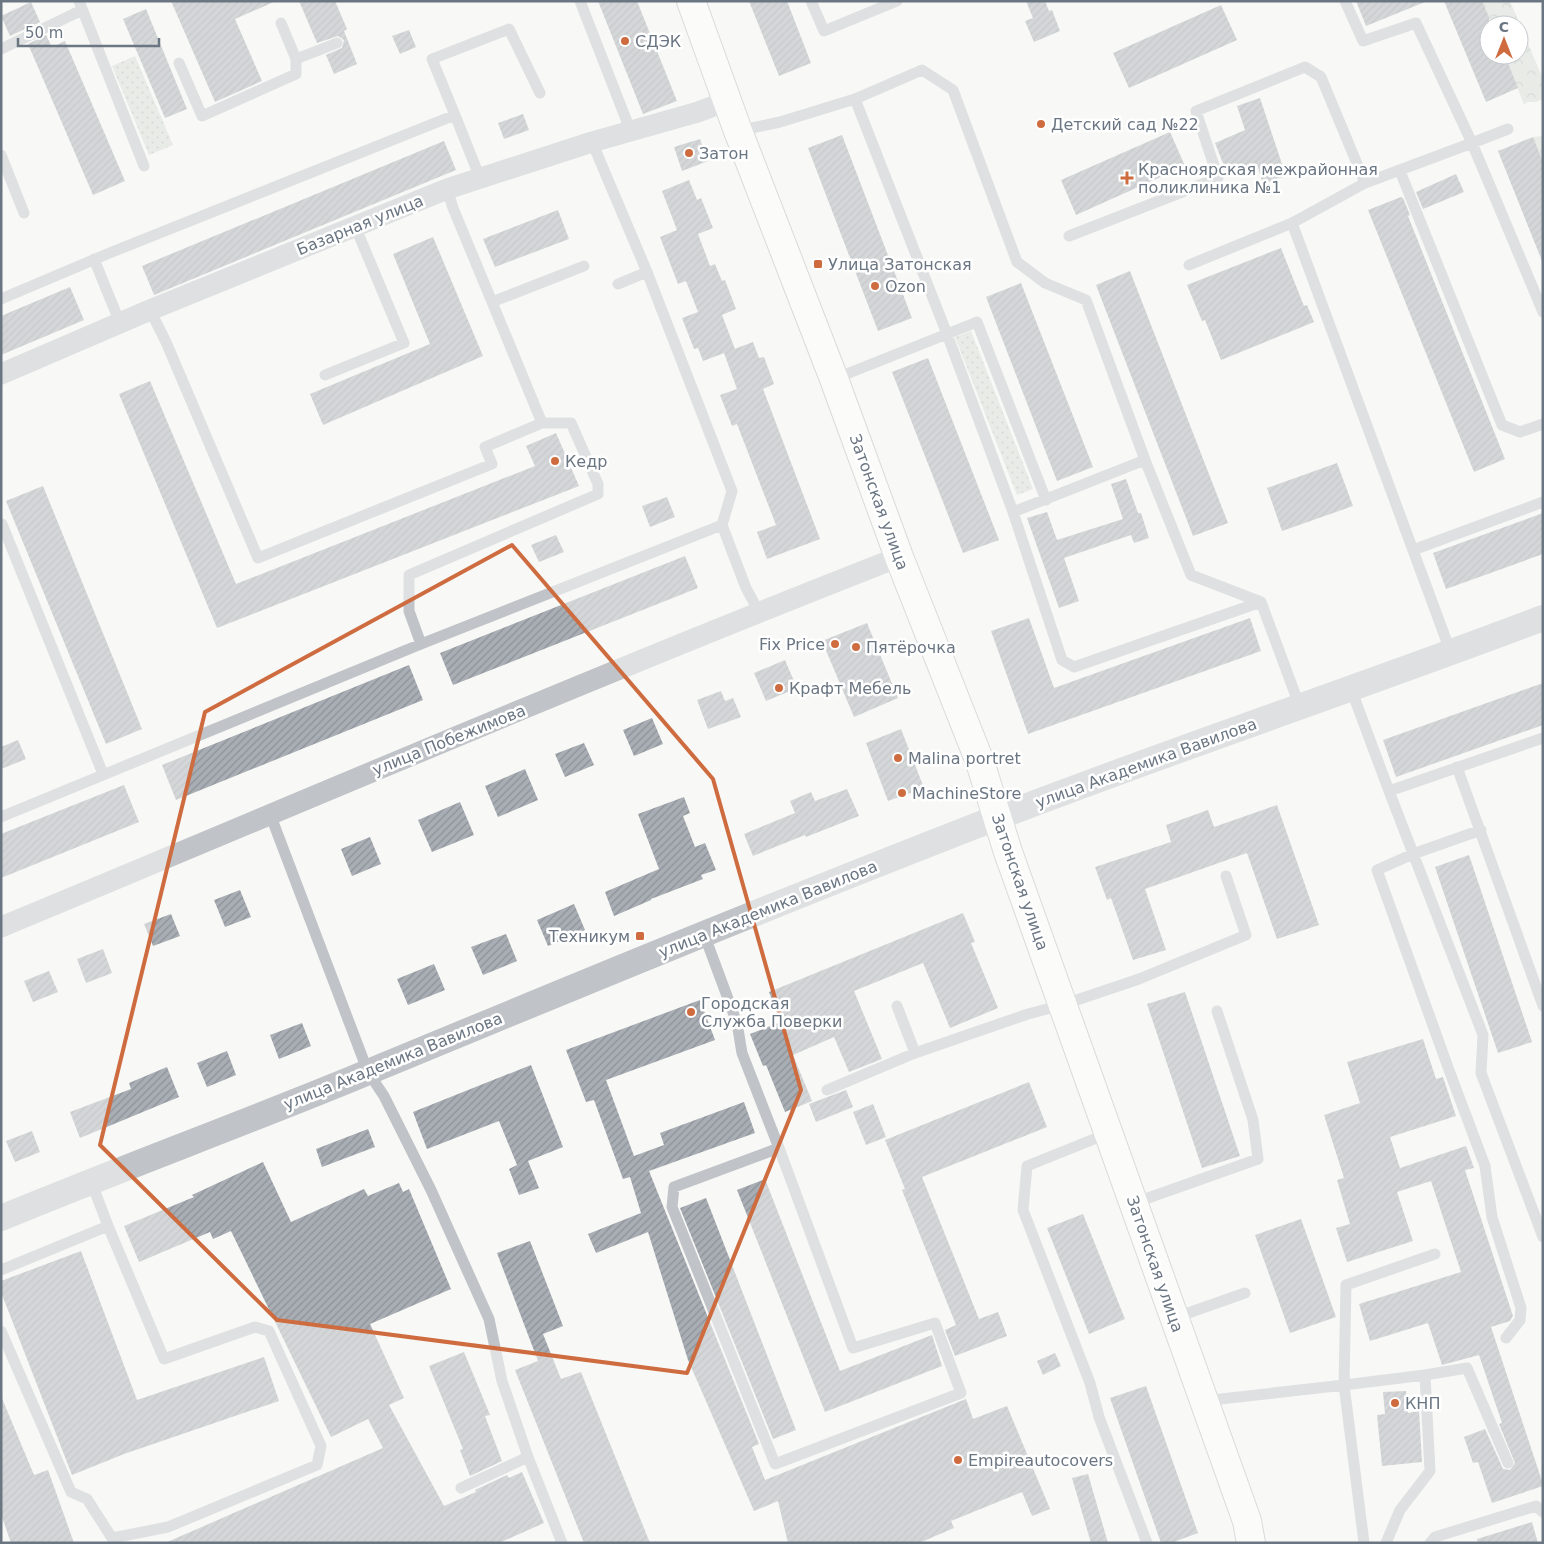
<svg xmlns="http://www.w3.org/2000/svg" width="1544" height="1544" viewBox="0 0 1544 1544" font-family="'DejaVu Sans',sans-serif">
<defs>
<pattern id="grass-dots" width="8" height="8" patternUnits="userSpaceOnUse" patternTransform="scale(1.25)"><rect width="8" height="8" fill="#d8dcd6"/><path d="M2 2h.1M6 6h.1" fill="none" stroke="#b3b7b3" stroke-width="1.8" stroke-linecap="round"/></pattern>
<pattern id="forest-crowns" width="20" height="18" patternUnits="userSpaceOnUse" patternTransform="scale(1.25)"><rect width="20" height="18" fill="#d8dcd6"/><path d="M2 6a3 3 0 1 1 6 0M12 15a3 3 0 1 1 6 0" fill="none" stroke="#b3b7b3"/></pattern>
<pattern id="building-hatch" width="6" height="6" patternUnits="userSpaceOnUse" patternTransform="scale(1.25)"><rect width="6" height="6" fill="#a8aeb4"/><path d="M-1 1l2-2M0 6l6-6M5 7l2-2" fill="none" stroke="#8d9298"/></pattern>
</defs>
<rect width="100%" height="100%" fill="#f8f8f6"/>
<path fill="url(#grass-dots)" d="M135,56l38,89 -24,10 -37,-89z
M971,331l62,158 -16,6 -62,-158z"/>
<path fill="url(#forest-crowns)" d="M1482,1h28l33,78v20l-7,3h-9l-3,3 -19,-50h14v-30h-27z
M1543,136v26l-10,-25z"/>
<path fill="url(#building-hatch)" d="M171,1h105l-41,18 27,62 -47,21z
M299,1h36l12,28 -3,2 13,33 -23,10 -8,-19 16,-7 2,-8 -6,-4 -21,7z
M598,1h39l40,100 -34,13z
M749,1h38l24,62 -32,13z
M1026,1h19l4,10 3,-1 8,21 -26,11 -9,-21 8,-3z
M1356,1h69v1l-59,24z
M1444,1h38l7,16v38h16l13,33 -32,14z
M31,2l9,20 -30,14 -9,-20z
M1221,5l16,35 -108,48 -16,-35z
M146,9l41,100 -22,9 -42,-99z
M409,30l7,17 -16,7 -8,-18z
M46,35l6,12 13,-6 60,140 -32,14 -65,-151z
M1260,98l26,78 -23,8 -6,-20 -29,12 -13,-33 30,-13 -8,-24z
M523,114l6,16 -25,9 -6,-16z
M1170,132l15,34 -109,49 -15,-35z
M842,135l70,183 -34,13 -70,-183z
M1533,137l10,25 -1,99 -44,-110z
M700,139l8,22 -26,10 -8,-24z
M444,141l12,29 -302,125 -12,-29z
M1456,174l8,18 -41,17 -7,-17z
M689,180l8,20 4,-2 12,30 -15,6 12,32 5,-2 7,17 3,-1 11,29 -14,6 13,34 -32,12 -5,-13 -4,1 -12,-31 16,-6 -12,-31 -8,3 -18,-47 17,-7 -15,-39z
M1401,197l2,1 7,17 -2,1 97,243 -31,13 -106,-262z
M558,210l11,29 -74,28 -12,-28z
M433,237l50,119 -160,69 -13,-31 120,-50 -37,-90z
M1281,248l23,58 3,-1 7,17 -93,38 -16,-40 -3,1 -15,-36z
M1130,271l98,252 -35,13 -97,-251z
M1021,283l72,184 -36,14 -71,-184z
M70,287l14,33 -83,35v-39z
M753,342l6,16 5,-1 10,27 -11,5 57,150 -53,20 -10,-27 19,-7 -39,-101 -5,2 -12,-31 17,-6 -13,-36z
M928,358l71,182 -36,13 -71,-181z
M150,381l86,203 299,-118 -9,-20 30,-13 23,53 -362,142 -98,-234z
M1337,463l16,43 -71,25 -15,-43z
M1126,479l12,34h3l8,25 -15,5 -3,-8 -67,23 15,43 -20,7 -32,-90 20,-6 10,28 66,-21 -12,-35z
M43,486l99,243 -36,15 -100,-243z
M667,497l8,20 -25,10 -8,-21z
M1543,513v41l-97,35 -13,-36z
M556,535l8,17 -25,10 -8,-17z
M685,556l13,32 -245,97 -13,-32z
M1029,618l25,70 196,-70 11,33 -233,83 -37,-103z
M867,623l31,75 -44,19 -32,-76z
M785,660l12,28 -31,13 -12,-28z
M409,665l14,35 -247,100 -14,-35z
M1543,683v42l-147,52 -13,-37z
M721,691l4,10 8,-3 8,19 -33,12 -11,-29z
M652,718l11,26 -29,12 -11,-26z
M901,729l23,59 -36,13 -22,-58z
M18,740l8,19 -25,10v-22z
M584,743l10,22 -29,12 -10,-23z
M525,769l13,31 -40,17 -13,-31z
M124,785l15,37 -138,56v-44z
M847,789l12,27 -53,21 -1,-2 -52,21 -9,-22 51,-21 -5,-12 21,-9 4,9z
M684,797l6,16 -7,3 12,31 10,-4 11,27 -15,5 2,4 -52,20v1l-37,16 -9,-24 54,-23 -21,-55z
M460,802l14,33 -42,17 -14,-32z
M1277,805l42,120 -42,14 -30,-86 -102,36 21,61 -33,10 -22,-62 -4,2 -12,-33 76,-25 -5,-17 42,-15 6,17z
M370,837l11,27 -29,12 -11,-27z
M1469,855l63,187 -34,11 -63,-186z
M240,890l11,27 -26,10 -11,-27z
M574,904l11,26 -37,16 -11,-26z
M963,913l12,29 -4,1 27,65 -48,20 -27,-65 -69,28 28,68 -33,13 -15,-35 -41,18 19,46 -27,11 -19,-47 -3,1 -13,-32 31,-12 -12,-30z
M171,914l9,22 -27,10 -9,-22z
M506,934l11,27 -34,14 -12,-28z
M103,949l9,24 -26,10 -9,-24z
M434,964l11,26 -37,15 -11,-26z
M49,971l9,21 -25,10 -9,-21z
M1185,992l55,164 -38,12 -55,-164z
M700,1000l15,40 -109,40 28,76 30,-11 -4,-12 84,-31 11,31 -106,38 110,273 -7,3 13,33 201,-81 7,20 34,-13 43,103 -18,7 -10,-24 -71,29 3,7 -35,15h-131l-10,-42 -24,10 -66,-151 -40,-128 -52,21 -8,-19 53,-21 -11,-36 -7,2 -29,-79 -8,2 -20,-52z
M302,1023l9,23 -32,13 -9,-24z
M1423,1039l13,40 7,-2 13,39 -66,21 10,31 66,-22 8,22 -9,2 48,146 -3,5 -19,6 52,157v2l-51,17 -14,-41 -5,1 -9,-26 21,-8 18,40 7,1 5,-7 -16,-39 3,-1 -23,-68 -37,10 -14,-42 -58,18 -11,-37 102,-32 -30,-91 -34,11 16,49 -66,21 -11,-34 14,-4 -13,-44 7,-2 -20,-63 36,-12 -13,-41z
M227,1051l9,24 -29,12 -10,-24z
M531,1065l32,82 -45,18 10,-4 11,27 -20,7 -10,-26 8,-4 -18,-44 -72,28 -14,-37z
M167,1067l12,30 -99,41 -10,-26 61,-23 -2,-6z
M1029,1082l18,45 -125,50 57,142 19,-7 9,24 -52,20 -10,-26 11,-5 -54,-135 3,-1 -20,-49z
M846,1090l7,17 -37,15 -7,-18z
M873,1104l13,33 -20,8 -13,-33z
M368,1129l7,18 -53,20 -6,-18z
M32,1131l8,21 -25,10 -9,-21z
M263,1162l28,60 73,-33 4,7 31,-13 4,9 6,-3 42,100 -81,35 34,74 -15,7 55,101 32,-14 -1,-2 32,-15 2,3 13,-6 22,51 -45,20h-334l218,-95 -15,-29 -37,18 -100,-206 -18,8 -3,-7 -71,30 -15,-36 70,-29 -2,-2z
M765,1179l75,192 92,-36 10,31 -117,46 -88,-222z
M706,1198l90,232 -23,9 -93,-231z
M1083,1214l42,105 -36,15 -42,-106z
M1301,1219l35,98 -46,16 -35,-98z
M530,1241l33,85 -20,8 18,45 20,-7 69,171h-66l-69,-173 23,-9 -41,-108z
M81,1251l56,149 127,-43 15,44 -155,53 -52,21 -71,-183v-11z
M464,1352l26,63 -5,1 17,45 -32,15 -10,-26 3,-1 -34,-83z
M1055,1353l6,13 -18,9 -6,-14z
M1146,1386l52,147 -27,10h-10l-51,-145z
M1406,1391l2,22 11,-2 3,51 -40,4 -5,-51 8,-1 -2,-22z
M1,1396l33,79 14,-5 26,73h-63l-10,-29z
M1088,1474l20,69h-17l-19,-65z
M1532,1522l6,21h-60l-1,-4z"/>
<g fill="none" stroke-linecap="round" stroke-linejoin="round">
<g stroke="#b3b7bb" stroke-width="30">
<path id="secondary" d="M691,1l47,130 96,248 65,178 81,205 28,90 239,669 4,22"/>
</g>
<path stroke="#c0c3c7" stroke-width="11" d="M79,1l65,165
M580,1l51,131
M811,1l13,30 73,-30
M1,49l81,-39
M296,59l41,-16
M179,63l23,53 94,-42v-15l-15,-36
M455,115l-23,-56 77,-30 31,64
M1508,129l-36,14 71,169
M738,131l42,-9 75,-23 67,-29 31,20 64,172 28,21 41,17 59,160 -132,52
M592,142l55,130 85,219 -10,34
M1,155l23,58
M1400,171l102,254 18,7 23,-8
M447,189l6,19 39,94 92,-36
M1292,223l159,430
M1069,236l149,-58 -22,-67 109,-44 16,10 44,106
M94,259l26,64
M1189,265l103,-42 73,-40 107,-40 -56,-120 -53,18 -18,-40
M618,284l29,-12
M1,299l111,-47 343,-137 25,63
M492,302l50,121
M150,310l16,32 92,216 234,-94 -7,-17 57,-24h29l27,61v10l-189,81v36l12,33
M325,375l79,-32 -49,-117
M834,379l113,-45 -92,-235
M1145,460l46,115 70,27
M1046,500l-69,-178 -30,12 66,178 49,148 12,7 187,-65 39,105
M2,524l101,250
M1413,550l130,-48
M1351,689l38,102 154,-53
M1457,767l86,239
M1389,791l94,244 -2,38 62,164
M270,814l98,258 16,24 47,94 58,129 13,62 26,76 34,86
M1,817l420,-173 301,-119 24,63 13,24
M1481,830l-68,24 -36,16 72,200 36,96 7,51 29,91 -1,12 -14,18
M704,934l33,89 5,30 37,95 74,200 82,-25 26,70 -186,71 -103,-257 2,-20 105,-39
M897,1006l18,47
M827,1090l88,-37 113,-39 34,-9 77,-26 107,-44 -20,-59
M1109,1133l-82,33 -4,44 67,173 9,34 48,126
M1134,1203l124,-44 -5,-39 -36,-109
M1,1270l107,-44
M1174,1318l71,-25
M1,1331l70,161 16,7 25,39 56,-11 149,-62 4,-19 -52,-115 -14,-4 -91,32 -56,-133 -17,-45
M1425,1375l42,-7 41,95
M1203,1401l141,-16 20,158
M461,1488l67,-31
M1386,1543l14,-33 30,-39 -5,-96 -81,10 2,-100 89,-31
M1430,1543l5,-6 101,-31 7,6"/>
<path stroke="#c0c3c7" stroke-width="21" d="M1,374l149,-64 297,-121 145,-47 106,-30 29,-11
M1,927c299,-124 596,-252 898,-370"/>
<path stroke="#c0c3c7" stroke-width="26" d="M1,1218c116,-48 233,-91 348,-138 215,-89 430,-178 647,-262 181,-70 365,-131 547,-200"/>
<use href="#secondary" stroke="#fff" stroke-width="28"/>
</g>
<path d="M0 0H1544V1544H0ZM512,545l201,234 88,311 -114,283 -410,-53 -177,-175 105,-433z" fill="#f8f8f6" fill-opacity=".55" fill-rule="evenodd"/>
<path fill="none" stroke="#ce6c40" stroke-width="4" stroke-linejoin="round" d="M512,545l201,234 88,311 -114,283 -410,-53 -177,-175 105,-433z"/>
<g fill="#ce6c40" stroke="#fff" stroke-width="2">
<circle cx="625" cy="41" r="5"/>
<circle cx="1041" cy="124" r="5"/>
<circle cx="689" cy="153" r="5"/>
<path d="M1124.5 170.5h5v5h5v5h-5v5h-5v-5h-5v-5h5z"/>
<rect x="813" y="259" width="10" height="10" rx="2.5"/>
<circle cx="875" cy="286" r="5"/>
<circle cx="555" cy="461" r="5"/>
<circle cx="835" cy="644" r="5"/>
<circle cx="856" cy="647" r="5"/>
<circle cx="779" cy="688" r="5"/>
<circle cx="898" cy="758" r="5"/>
<circle cx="902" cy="793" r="5"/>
<rect x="635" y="931" width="10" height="10" rx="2.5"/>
<circle cx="691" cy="1012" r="5"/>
<circle cx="1395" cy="1403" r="5"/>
<circle cx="958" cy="1460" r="5"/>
</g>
<g text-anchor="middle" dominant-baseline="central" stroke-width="5" stroke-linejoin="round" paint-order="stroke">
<g font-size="16" fill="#6b7683" stroke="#fff" text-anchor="start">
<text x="635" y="41">СДЭК</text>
<text x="1051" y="124">Детский сад №22</text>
<text x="699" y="153">Затон</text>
<text x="1138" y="169">Красноярская межрайонная<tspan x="1138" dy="18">поликлиника №1</tspan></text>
<text x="828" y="264">Улица Затонская</text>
<text x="885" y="286">Ozon</text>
<text x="565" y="461">Кедр</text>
<text x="825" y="644" text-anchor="end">Fix Price</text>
<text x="866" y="647">Пятёрочка</text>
<text x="789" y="688">Крафт Мебель</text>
<text x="908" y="758">Malina portret</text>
<text x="912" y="793">MachineStore</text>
<text x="630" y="936" text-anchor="end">Техникум</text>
<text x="701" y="1003">Городская<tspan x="701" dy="18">Служба Поверки</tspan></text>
<text x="1405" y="1403">КНП</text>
<text x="968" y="1460">Empireautocovers</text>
</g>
<g font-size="16" fill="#6b7683" stroke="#fff">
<text transform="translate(360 225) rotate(-22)">Базарная улица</text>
<text transform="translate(879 502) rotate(70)">Затонская улица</text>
<text transform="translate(449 740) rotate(-22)">улица Побежимова</text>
<text transform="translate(1146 763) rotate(-20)">улица Академика Вавилова</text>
<text transform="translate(1020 882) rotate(71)">Затонская улица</text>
<text transform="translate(768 909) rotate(-22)">улица Академика Вавилова</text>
<text transform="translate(393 1061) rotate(-22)">улица Академика Вавилова</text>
<text transform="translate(1155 1264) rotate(71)">Затонская улица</text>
</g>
</g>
<rect width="1544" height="1544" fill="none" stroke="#6b7683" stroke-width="5"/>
<g transform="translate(1504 40)"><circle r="24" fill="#ffffff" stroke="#c4c8cd"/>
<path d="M0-4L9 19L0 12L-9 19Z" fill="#ce6c40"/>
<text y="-8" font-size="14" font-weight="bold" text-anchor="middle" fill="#6b7683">С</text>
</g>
<path d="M18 38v8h141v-8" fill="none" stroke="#6b7683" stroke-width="2.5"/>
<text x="25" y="38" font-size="15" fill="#6b7683" stroke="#ffffff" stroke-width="4" paint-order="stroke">50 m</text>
</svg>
